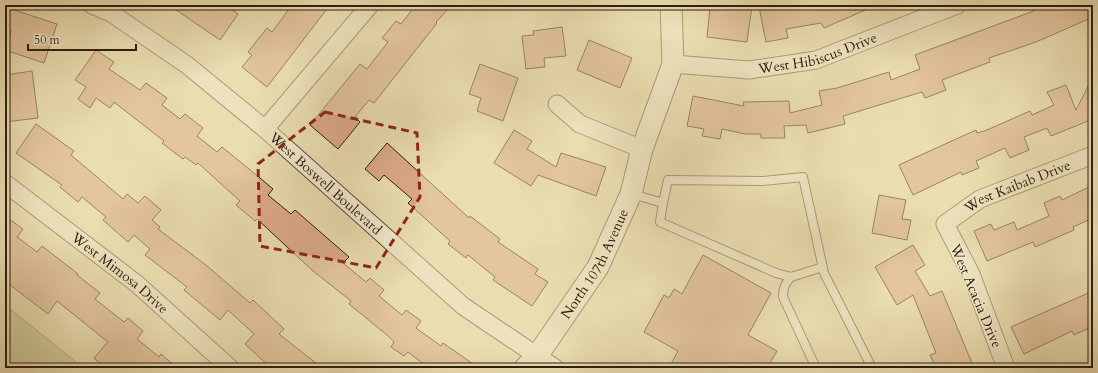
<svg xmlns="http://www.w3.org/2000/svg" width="1098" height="373" viewBox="0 0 1098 373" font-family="Cardo,serif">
<rect width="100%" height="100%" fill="#eaddb0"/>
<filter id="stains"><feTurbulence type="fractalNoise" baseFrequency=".005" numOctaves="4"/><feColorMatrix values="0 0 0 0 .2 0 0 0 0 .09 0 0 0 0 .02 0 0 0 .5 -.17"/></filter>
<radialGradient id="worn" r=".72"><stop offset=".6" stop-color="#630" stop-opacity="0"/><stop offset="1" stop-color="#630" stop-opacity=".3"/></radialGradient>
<path fill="#b8c08b" stroke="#726f4c" d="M5,305l71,57 7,6h-78z"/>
<path fill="#dba987" stroke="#2c1e0e" d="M169,5h57l12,9 -18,26z
M292,5h38l-63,82 -25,-20 10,-12 -4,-3 19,-24 5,4z
M416,5h36l-16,17 1,1 -63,80 -5,-3 -14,17 5,5 -22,27 -28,-24 50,-61 7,5 21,-27 -6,-4 14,-17 5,3z
M722,5l30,1 -5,36 -40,-5 3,-29 11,1z
M765,5h112l-53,23 -3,-5 -35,6 2,9 -22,4 -7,-35h5z
M1044,5h49v12l-57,25 -47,16 1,4 -48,18 4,10 -21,8 -3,-6 -79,24 2,8 -37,9 -2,-8 -22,1 1,12h-24v-4h-16l-23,-5 -2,10 -18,-3 2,-7 -17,-3 6,-30 51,10 -1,-4 46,-1 1,12 32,-8 -3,-14 18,-3 52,-16 2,8 29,-11 -5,-14 116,-43z
M8,8l49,16 -13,39 -39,-13 6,-19 -6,-2v-12z
M562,27l4,29 -22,2 1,9 -19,2 -4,-33 12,-1 -1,-4z
M589,40l43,18 -12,30 -43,-18z
M96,50l18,12 -5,7 31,21 6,-7 21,15 -5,7 18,14 5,-5 18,14 -6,8 20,16 5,-5 38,31 13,11 -5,6 23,19 4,-4 54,47 -6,6 23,19 4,-4 14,12 -5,6 23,19 4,-5 15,11 -5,7 25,18 2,-3 36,25h-50l-21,-16 -4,4 -13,-9 3,-5 -7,-7 -38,-31 2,-3 -38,-30 -56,-52 -2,2 -19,-16 4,-4 -42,-38 -2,2 -11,-8 -2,2 -21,-16 2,-2 -50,-39 -4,6 -14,-10 -6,10 -12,-9 8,-12 -11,-7z
M480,64l38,14 -15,43 -26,-10 4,-13 -12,-4z
M32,71l6,47 -33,4v-47z
M1093,77v42l-42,17 -4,-8 -23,9 5,13 -19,8 -5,-10 -29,13 3,7 -17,7 -1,-3 -48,23 -14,-30 77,-35 1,3 10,-3 43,-19 2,4 22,-10 -7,-13 19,-7 10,25z
M36,124l38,27 -3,4 52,44 4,-5 11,9 7,-7 16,14 -9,10 8,7 -2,2 48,36 44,38 3,-3 31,29 -5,5 43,34h-51l-26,-24 9,-10 -26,-24 -8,10 -36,-30 3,-3 -42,-32 5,-6 -16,-14 -6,7 -25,-22 3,-3 -24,-20 -4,5 -18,-15 2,-2 -46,-32z
M514,130l18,11 -5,8 29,18 5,-14 45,14 -10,29 -58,-21 -7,11 -37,-23z
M387,143l82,75 1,-2 30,23 -2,3 40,27 -3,5 13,8 -16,24 -39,-26 2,-3 -27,-22 -2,3 -18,-14 2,-3 -42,-38 4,-4 -28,-24 -5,6 -14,-12z
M1093,185v33l-20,9 1,3 -39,17 -2,-5 -46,19 -13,-30 17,-7 3,6 20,-8 3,8 32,-14 -5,-13 16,-7 2,4z
M879,195l27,5 -4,19 9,1 -4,20 -35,-7z
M5,216l18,13 -6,8 20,15 5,-6 36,28 -1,1 23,18 -5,6 29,23 4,-4 15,13 -6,8 22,18 2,-3 16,14h-72l-11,-10 14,-16 -51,-41 -9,13 -43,-33z
M913,245l12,20 -10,6 15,25 12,-5 32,77h-38l-6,-13 6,-2 -23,-58 -16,10 -22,-38z
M703,255l68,38 -23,42 29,16 -10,17h-90l-6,-4 7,-13 -34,-19 20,-37 5,3 5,-9 8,5z
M1093,291v35l-19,9 -2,-4 -48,23 -13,-27z"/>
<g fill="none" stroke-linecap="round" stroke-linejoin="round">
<g stroke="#5c4e36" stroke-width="10">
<path id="service" d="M632,194l31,9 5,-23 95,1 40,-4 21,96 48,95
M663,203l-3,19 116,51 15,4 32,-10
M791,277c-6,6 -8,11 -8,20l33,71"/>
</g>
<g stroke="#5c4e36" stroke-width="19">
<g id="minor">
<path id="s1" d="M92,5l19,8 76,52 78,64 198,177 92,62"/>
<path id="s2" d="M673,64l76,6 67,-10 141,-55"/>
<path d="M557,104l23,20 62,25"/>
<path d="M265,129l105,-124"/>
<path id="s3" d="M5,183l132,101 93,84"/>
<path id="s4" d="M1006,368l-35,-94 -26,-50 35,-25 113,-44"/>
</g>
</g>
<g stroke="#5c4e36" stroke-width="23">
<g id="tertiary">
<path id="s5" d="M525,368l12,-12 61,-89 33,-73 11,-45 31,-85 -2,-59"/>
</g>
</g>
<use href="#service" stroke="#f1e9cc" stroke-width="8"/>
<use href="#minor" stroke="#f1e9cc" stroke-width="17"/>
<use href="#tertiary" stroke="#f1e9cc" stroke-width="21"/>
</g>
<path d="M0 0H1098V373H0ZM325,112l92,21 3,64 -44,71 -116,-22 -2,-82z" fill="#eaddb0" fill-opacity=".55" fill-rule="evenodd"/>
<path fill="none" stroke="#8f2418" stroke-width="3" stroke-dasharray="8 5" stroke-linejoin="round" d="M325,112l92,21 3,64 -44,71 -116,-22 -2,-82z"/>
<g text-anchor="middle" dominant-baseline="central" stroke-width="3" stroke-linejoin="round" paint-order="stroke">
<g font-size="14" fill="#2c1e0e" stroke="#f1e9cc">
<text stroke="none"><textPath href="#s2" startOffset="147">West Hibiscus Drive</textPath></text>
<text stroke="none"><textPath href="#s1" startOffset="295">West Boswell Boulevard</textPath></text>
<text stroke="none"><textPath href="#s4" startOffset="239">West Kaibab Drive</textPath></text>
<text stroke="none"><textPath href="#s5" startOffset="126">North 107th Avenue</textPath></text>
<text stroke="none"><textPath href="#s3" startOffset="146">West Mimosa Drive</textPath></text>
<text transform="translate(976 296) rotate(67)">West Acacia Drive</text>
</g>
</g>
<rect width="1098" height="373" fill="none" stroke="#eaddb0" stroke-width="20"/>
<rect x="6" y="6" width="1086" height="361" fill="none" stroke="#2c1e0e" stroke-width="2"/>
<rect x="10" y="10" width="1078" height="353" fill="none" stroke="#2c1e0e"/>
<path d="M28 44v6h108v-6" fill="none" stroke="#2c1e0e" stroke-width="2"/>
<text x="34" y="44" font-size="12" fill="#2c1e0e" stroke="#f1e9cc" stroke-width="3" paint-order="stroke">50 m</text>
<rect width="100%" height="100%" filter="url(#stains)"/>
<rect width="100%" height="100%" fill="url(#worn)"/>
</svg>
